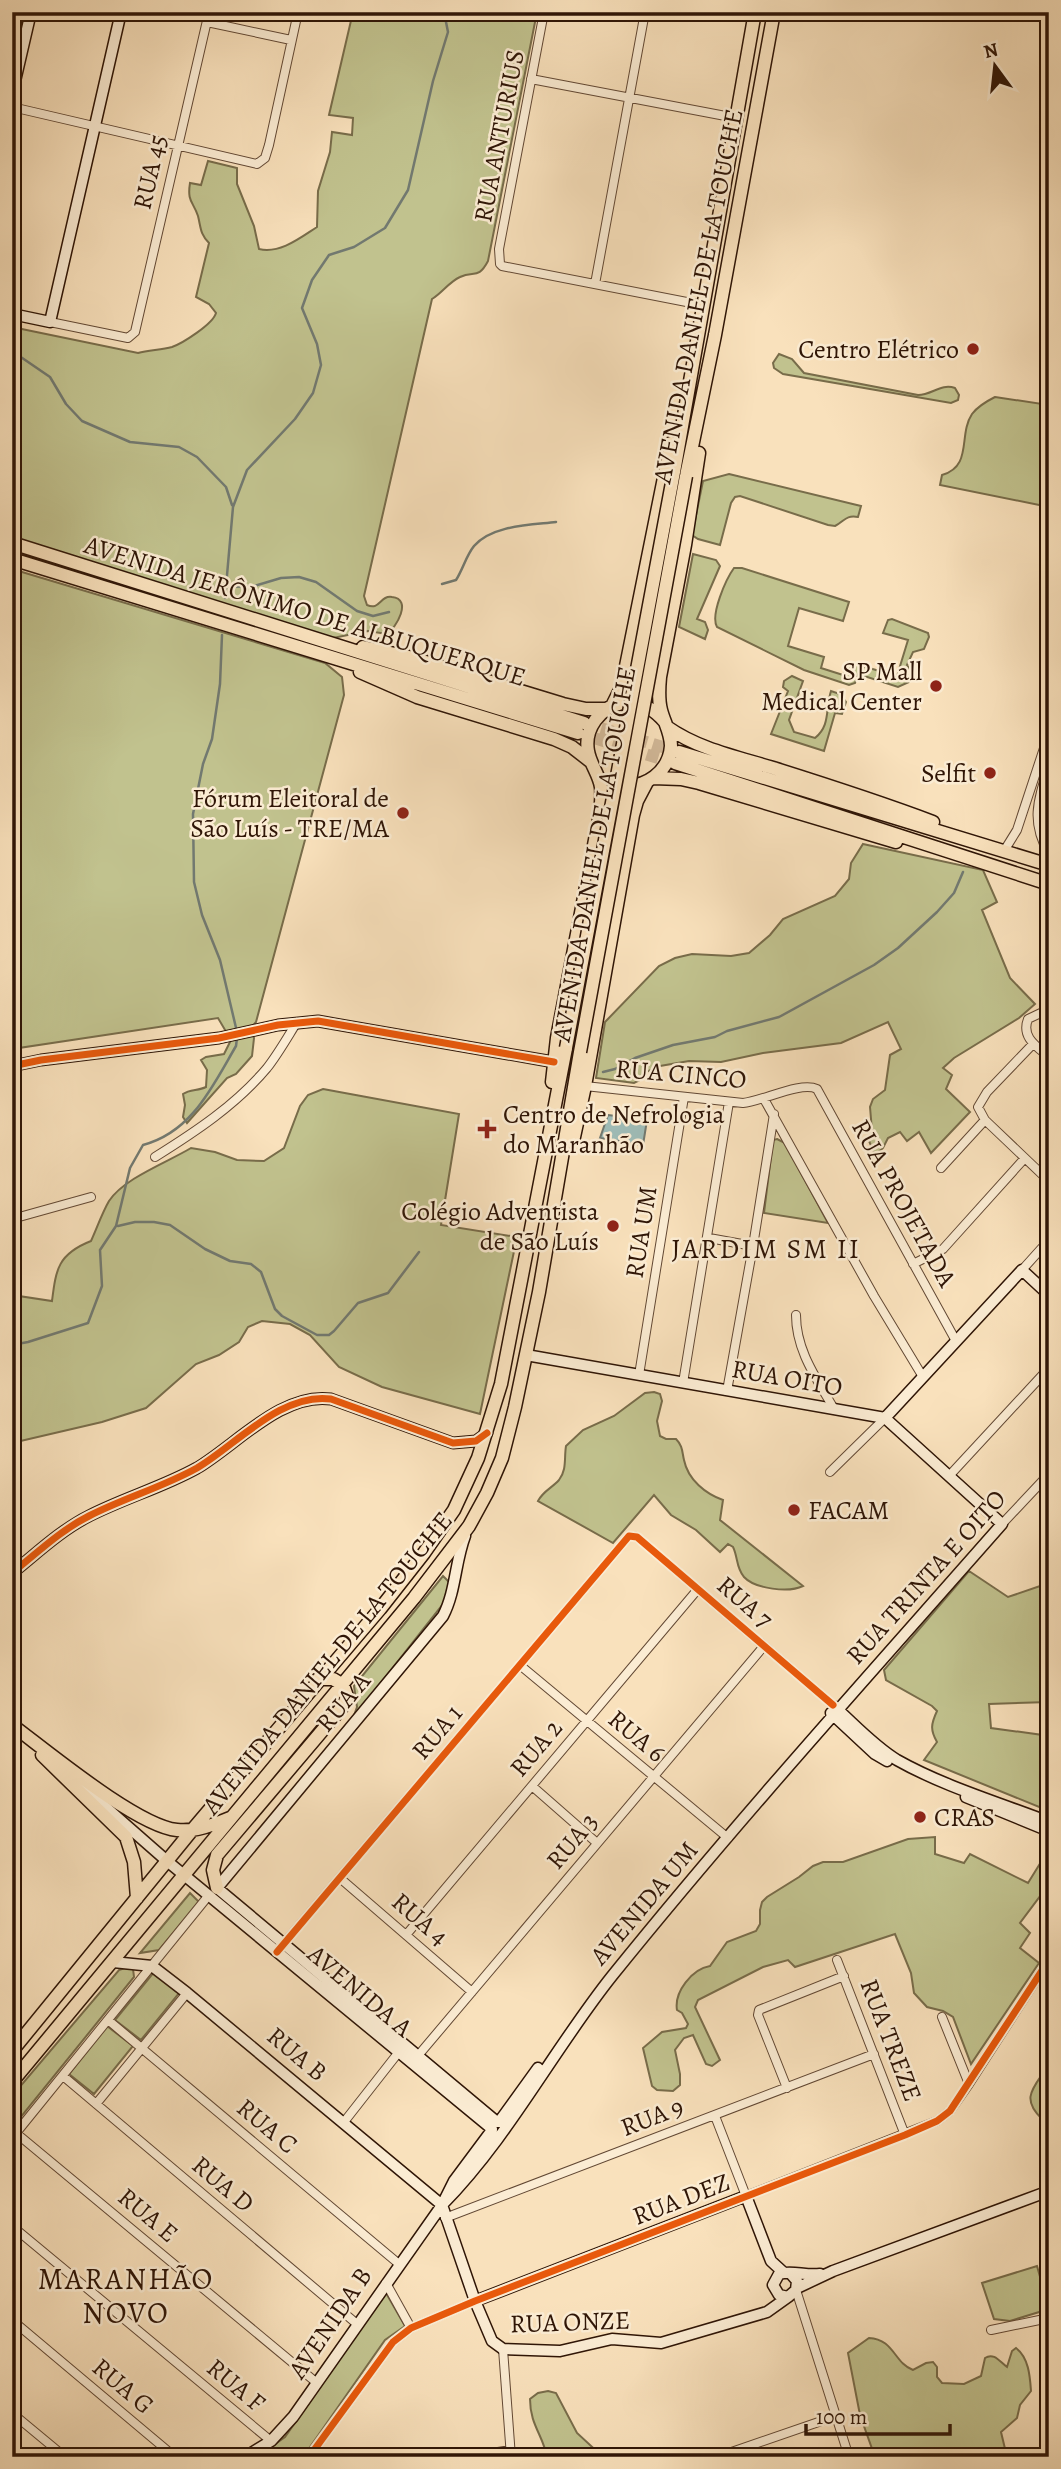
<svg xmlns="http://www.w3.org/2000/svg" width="1061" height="2469" viewBox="0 0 1061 2469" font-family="Alegreya,serif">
<rect width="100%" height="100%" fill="#f9e1bc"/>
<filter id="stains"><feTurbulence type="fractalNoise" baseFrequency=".00286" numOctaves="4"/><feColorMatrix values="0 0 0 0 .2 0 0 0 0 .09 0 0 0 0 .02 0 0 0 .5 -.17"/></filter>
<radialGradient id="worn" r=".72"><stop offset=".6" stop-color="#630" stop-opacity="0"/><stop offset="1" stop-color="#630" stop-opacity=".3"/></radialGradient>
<path fill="#c1c28e" stroke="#786c4a" stroke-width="2" d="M353,12h184l-49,249c-10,19 -14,9 -28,16 -11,5 -18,16 -28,22l-68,297 3,9c13,6 13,-10 25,-8 21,2 4,31 -5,37l-19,-3 -35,7 -321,-100v-211l126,26c11,-3 23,-3 34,-6 11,-4 41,-23 44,-34l-7,-9 -13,-7 13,-54c-9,-9 -8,-15 -11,-27 -5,-15 -11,-14 -8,-33l11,2 7,-24 29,7v16l17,42 5,23c21,5 41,-11 58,-22l1,-36 12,-39 2,-20 20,3 1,-17 -24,-3z
M779,354l13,5 12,14 114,22c14,0 23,-12 37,-7l4,7 -1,5 -7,3 -168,-29 -9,-6 -1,-5z
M995,397l54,8v102l-109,-22 2,-10c31,-9 16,-40 30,-61 6,-8 15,-13 23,-17z
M729,474l132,32 -3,11c-13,-2 -13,4 -23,9l-7,-1 -88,-29 -5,1 -4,6 -11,42 -22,-6 -6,-4 11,-54z
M693,554l23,6 4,6 -23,53 8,3 3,8 -3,9 -26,-12z
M734,568h8l107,34 -6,19 -44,-13 -11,38 36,11 -3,11 22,7 5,-13 49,14 11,-36 -25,-7 5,-13 4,-1 36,14 1,4 -5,12 -11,3 -6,13 5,9 -3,8 -11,5 -40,-13 -3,9 -6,2 -45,-15 -87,-43c-7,-12 9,-48 17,-59z
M12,569l313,94 17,14 2,18 -88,327 -5,6 3,10 -2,18 -16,18 -9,4 -40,45 -4,-6 2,-12 -2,-11c7,-5 15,-3 23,-7l1,-17 -6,-10 5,-3 18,-3 7,-14 -13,-22 -206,31z
M792,676l11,5 -14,39 5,12 21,6c16,-13 10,-29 16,-47l9,3 6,8 -4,12 -7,-1 -11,38 -53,-17 17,-43 -5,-4 1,-6z
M863,844l120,26 14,32 -15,8 28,68 25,26 -16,14 -65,40 -11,10 9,7 -6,14 24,23 -39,41 -12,-21 -12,9 -7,-9 -12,6 -5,10 -8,7 -6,-14 3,-10 -2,-24 3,-8 12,-9 5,-35 11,-6 -13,-27 -47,21 -78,10 -42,9 -32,-1 -29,5 -14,6 -6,8 -6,3 -38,-5 9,-56 54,-56 16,-8 17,-4 39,2 18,-3 21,-18 13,-16 52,-23 14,-17 2,-16z
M323,1089l136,25 -18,111 76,12 -37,177 -98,-27 -43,-20 -29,-32 -20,-11 -28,-3 -14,6 -9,15 -20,13 -23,9 -50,44 -44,14 -90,21v-148l40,6c4,-32 6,-47 39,-60 6,-13 11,-28 18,-40 15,-23 59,-39 82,-53l24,4 22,8 27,1 20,-13 16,-42 8,-11z
M777,1139l8,4 43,80 -64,-10 9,-73z
M654,1392l6,2 2,7 -5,20 3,15 6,3h10c7,7 6,13 8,21 4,20 22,34 39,40l-3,20 83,66c-14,7 -48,3 -59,-9 -8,-9 -6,-20 -11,-30l-5,-3 -8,8 -24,-22 -25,-15 -17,-20 -41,48 -75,-42c5,-10 14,-13 21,-21 8,-10 5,-22 7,-34l17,-16 31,-14 31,-23z
M969,1571l39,26 41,-14v72l-2,3 2,2v42l-60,2 2,24 52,7v-16l6,-1v93l-125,-51 13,-18c-7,-12 -6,-18 0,-31l-5,-5 -46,-26 -2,-10z
M443,1576l8,8 -1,11 -97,123 4,-11 -3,-21z
M935,1837v17l29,9 6,-9 58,29 21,-34v41l-5,1 -24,32 10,10 -10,15 19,15 -68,101 -18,-47 -10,-6 -16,-4 -13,-14 -3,-20 -16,-39 -100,33 -7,-7 -25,7 -65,33 -3,7 25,53 -8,6 -6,-2 -13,-29 -9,3 -9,12 5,24v11l-7,6 -16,-1 -5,-4 -9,-38 19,-16 24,-4 2,-4 -6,-11 -5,-3c-3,-18 15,-41 33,-44l17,-24 29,-11 4,-7v-14l2,-8 5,-5 32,-20 14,-11 10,-4h20l65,-23z
M190,1893l9,9 -40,48 -19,3z
M125,1968l8,1 1,8 -122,151v-32l107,-126z
M154,1972l26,20 -39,48 -26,-20z
M107,2026l26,20 -39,48 -25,-20z
M1049,2064v67l-7,1v-13c-23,-22 -7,-32 7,-55z
M1037,2266l12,43 -39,12 -16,-2 -12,-36z
M386,2293l19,33 -20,14 -82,117h-46l28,-20z
M869,2338c25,1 25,25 44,32l13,-7 7,-1 4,5v10l5,6 22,1 17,-8 4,-18c9,-6 15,4 22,9l5,-16 4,-3c13,10 14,29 15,43l-11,14 -3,13 -16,14 6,25h-132l-15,-42 -12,-62z
M548,2391l8,2 21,40 26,24h-56c-4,-22 -17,-32 -17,-58l8,-6z"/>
<path fill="#9fbcb7" stroke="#727970" stroke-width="2" d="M608,1115l39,5 -4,25 -43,-7z"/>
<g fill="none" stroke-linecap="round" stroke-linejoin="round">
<path stroke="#727970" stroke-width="2.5" d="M12,351l38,26 16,27 16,17 48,21 49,5 18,10 29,30 6,18
M442,584l14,-4c7,-11 10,-24 18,-34 18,-21 57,-21 82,-24
M226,587l28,-1 27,-8 18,-1 17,5 41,29 16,5 16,-4
M225,598l8,-91 14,-37 48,-51 18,-26 8,-28 -4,-21 -15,-36 10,-28 17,-25 25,-8 31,-19 23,-38 25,-109 15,-49 -4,-20
M222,635l-2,49 -8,55 -9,25 -10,50 1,68 8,33 18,45 17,72
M603,1072l12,-3 20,-11 38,-13 42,-8 12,-6 52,-14 95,-52 24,-17 39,-36 17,-19 9,-21
M118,1226l17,-4h19l16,3 35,24 25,12 21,3 10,8 14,37 7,7 35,19h12l5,-4 24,-28 30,-10 31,-41
M12,1345l16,-3 60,-19 14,-37 -2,-36 16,-24 14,-58 13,-23c49,-13 69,-58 93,-99l1,-8"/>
<path stroke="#d1b898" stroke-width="12" stroke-dasharray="12 6" stroke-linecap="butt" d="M584,723l95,29
M578,733l96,30"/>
<g stroke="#624834" stroke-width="10">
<path id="street" d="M544,12l-45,237 1,15 2,2 200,39
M207,22l84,18
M531,79l205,39
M12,107l245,57 8,-6 4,-13 29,-133
M595,284l50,-272
M50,322l78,16 7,-6 74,-320
M1049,766c-11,34 -19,55 0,88
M1004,851l13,-21 32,-97
M1049,1009l-21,10c-7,18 8,27 21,38
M1033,1044l-46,48 -9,15 7,13 64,61
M585,1086l158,17c20,-2 58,-22 74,-14l139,252
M764,1099l110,197 49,81
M155,1157c40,-25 81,-52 112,-89 11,-14 20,-30 30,-46
M941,1168l44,-48
M12,1219l79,-22
M709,1238l44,8
M913,1264l30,-15 81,-90
M1022,1270l27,-30
M796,1315c0,36 21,64 38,94
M639,1375l45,-278
M683,1383l46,-281
M727,1391l26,-145 21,-132
M830,1472l55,-54
M949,1476l100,-108
M1002,1524l47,-50
M521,1666l207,172
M532,1786l65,57
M341,1879l131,113
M406,1935l292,-346
M281,1947l348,-411 8,1 196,168
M837,1960l68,175
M942,2017l27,67
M108,2020l291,244
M416,2058l348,-412
M63,2076l294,248
M787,2088l-29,-73 1,-5 85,-34
M96,2104l91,-111
M715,2116l31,80 191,-75 13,-10 19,-27 80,-124
M344,2122l58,-74
M16,2133l301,250
M12,2138l197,-243
M445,2218l429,-164
M12,2226l259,215
M386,2283l25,45
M796,2290l53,167
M12,2320l163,137
M991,2330l58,-12
M503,2349l8,108
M12,2413l53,44
M309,2457l84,-115 18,-14 64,-27
M466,2457l45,-7
M717,2457l119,-41"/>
</g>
<g stroke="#2f1506" stroke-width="13">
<path id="secondary" d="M12,94l19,-82
M12,314l38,8 71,-310
M12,1066l29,-6 178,-22 59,-13 40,-4 236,41
M885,1418l137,-148 27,25
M465,1536c-10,26 -9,55 -22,80l-226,272 280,234
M12,1573c25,-20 49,-43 77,-57 35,-18 74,-29 108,-48 39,-23 85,-76 134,-69l122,44 23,-2 11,-8
M835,1707c20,18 39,39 62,53 46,26 103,43 152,62
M831,1713l44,41 12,7
M77,1782l90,79 325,268
M966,1797l83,34
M113,1962l39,4 35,27 255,212
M499,2122l39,-54
M442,2205c67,-68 111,-155 170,-229 125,-155 259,-303 390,-452l-117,-106 -359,-63
M442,2205l33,96 17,40 11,8 57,2 52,-12 49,4 106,-31 21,-15
M790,2273l7,8 -1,9 -8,7 -9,-2 -6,-10 6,-11c12,-4 27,2 41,0
M797,2288l36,-17 216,-80
M475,2301l271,-105 25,65 12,11
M245,2457l26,-16 22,-24 149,-212 12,-24 38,-51"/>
</g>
<g stroke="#2f1506" stroke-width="15">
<path id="primary" d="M674,472l81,-460
M686,476l29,-141 59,-323
M12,543l572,180
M12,559l566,174
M363,647l46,10 154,47 23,5h21
M360,672l57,25 137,42 18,8 18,14
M612,706l10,-20 49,-243
M667,727c31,22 70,30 106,41 54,17 107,34 160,54
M679,752l370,113
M675,763l374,121
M653,778l28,1 18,4 197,59
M621,785c24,4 48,-13 50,-39 0,-13 -7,-24 -10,-36 -3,-11 -2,-22 -1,-33l25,-132 14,-92
M552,1082l5,-44 43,-224c1,-9 2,-18 1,-27 -2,-13 -11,-23 -13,-36 -4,-22 12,-44 34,-48 18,-3 32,6 43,19
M574,1137l11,-51 48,-271 4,-14 10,-19
M12,1725c35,26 125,101 165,105 18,2 36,-5 53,-12
M42,1755l84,82 8,25 3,36
M217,1888l-4,-18 4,-15 127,-150 3,-9 -4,-11 -10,-6h-15
M12,2051l181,-222 187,-220 44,-56 30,-43 24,-52 23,-74 65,-336
M12,2082l402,-484 55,-72 18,-33 15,-35 13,-51 24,-115 41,-240"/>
</g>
<use href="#street" stroke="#fbecd3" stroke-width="8"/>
<use href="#secondary" stroke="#fbecd3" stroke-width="10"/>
<use href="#primary" stroke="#f9e1bc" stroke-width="12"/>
<g stroke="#2f1506" stroke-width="15" stroke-linecap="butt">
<path id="primary-bridge" d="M566,1048l108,-576
M580,1052l106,-576"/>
</g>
<use href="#primary-bridge" stroke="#f9e1bc" stroke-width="12"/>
<g stroke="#fbecd3" stroke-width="11">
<path id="cycleway" d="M12,1066l29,-6 178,-22 59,-13 40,-4 236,41
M12,1573c25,-20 49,-43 77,-57 35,-18 74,-29 108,-48 39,-23 85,-76 134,-69l122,44 23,-2 11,-8
M277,1952l352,-416 8,1 196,168
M309,2457l84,-115 18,-14 64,-27 430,-166 32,-14 13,-10 99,-151"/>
</g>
<use href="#cycleway" stroke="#e8590c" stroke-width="7"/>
</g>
<g fill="#8f2418" stroke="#fbecd3" stroke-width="2.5">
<circle cx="973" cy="349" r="7"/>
<circle cx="936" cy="686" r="7"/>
<circle cx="990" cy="773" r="7"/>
<circle cx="403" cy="813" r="7"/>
<path d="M483.5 1118.5h7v7h7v7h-7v7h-7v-7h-7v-7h7z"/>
<circle cx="613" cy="1226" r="7"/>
<circle cx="794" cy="1510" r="7"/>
<circle cx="920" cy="1817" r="7"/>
</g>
<g text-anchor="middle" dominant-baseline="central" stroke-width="5" stroke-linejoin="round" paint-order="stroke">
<g font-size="26" fill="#2f1506" stroke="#fbecd3">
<text transform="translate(499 136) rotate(-79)">RUA ANTURIUS</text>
<text transform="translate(150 172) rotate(-77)">RUA 45</text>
<text transform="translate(698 296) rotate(-79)">AVENIDA DANIEL DE LA TOUCHE</text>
<text transform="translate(305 611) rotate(17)">AVENIDA JERÔNIMO DE ALBUQUERQUE</text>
<text transform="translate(594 854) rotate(-80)">AVENIDA DANIEL DE LA TOUCHE</text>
<text transform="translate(681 1074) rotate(5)">RUA CINCO</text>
<text transform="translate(904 1203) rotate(61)">RUA PROJETADA</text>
<text transform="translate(641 1232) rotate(-81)">RUA UM</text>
<text transform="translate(787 1378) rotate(10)">RUA OITO</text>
<text transform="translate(926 1577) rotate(-48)">RUA TRINTA E OITO</text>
<text transform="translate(745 1602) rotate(41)">RUA 7</text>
<text transform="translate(327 1663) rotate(-51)">AVENIDA DANIEL DE LA TOUCHE</text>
<text transform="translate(343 1702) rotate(-50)">RUA A</text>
<text transform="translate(437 1732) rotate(-50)">RUA 1</text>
<text transform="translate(637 1736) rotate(40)">RUA 6</text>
<text transform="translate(536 1748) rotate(-50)">RUA 2</text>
<text transform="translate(572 1841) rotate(-50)">RUA 3</text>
<text transform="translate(644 1903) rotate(-50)">AVENIDA UM</text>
<text transform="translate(420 1919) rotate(41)">RUA 4</text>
<text transform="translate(360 1991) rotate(40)">AVENIDA A</text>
<text transform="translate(891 2040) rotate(69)">RUA TREZE</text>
<text transform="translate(297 2054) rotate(40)">RUA B</text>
<text transform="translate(652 2117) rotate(-21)">RUA 9</text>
<text transform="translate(267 2126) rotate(40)">RUA C</text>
<text transform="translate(223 2184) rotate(40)">RUA D</text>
<text transform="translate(681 2199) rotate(-21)">RUA DEZ</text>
<text transform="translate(148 2215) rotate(40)">RUA E</text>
<text transform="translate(570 2322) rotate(-2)">RUA ONZE</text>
<text transform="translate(330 2323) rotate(-56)">AVENIDA B</text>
<text transform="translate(236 2385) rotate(40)">RUA F</text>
<text transform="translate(123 2386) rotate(40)">RUA G</text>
</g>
<g font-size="26" fill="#2f1506" stroke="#fbecd3" text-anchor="end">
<text x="959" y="349">Centro Elétrico</text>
<text x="922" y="671">SP Mall<tspan x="922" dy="30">Medical Center</tspan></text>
<text x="976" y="773">Selfit</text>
<text x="389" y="798">Fórum Eleitoral de<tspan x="389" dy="30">São Luís - TRE/MA</tspan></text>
<text x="503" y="1114" text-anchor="start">Centro de Nefrologia<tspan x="503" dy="30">do Maranhão</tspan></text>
<text x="599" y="1211">Colégio Adventista<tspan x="599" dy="30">de São Luís</tspan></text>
<text x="808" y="1510" text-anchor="start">FACAM</text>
<text x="934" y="1817" text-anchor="start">CRAS</text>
</g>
<g font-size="28" letter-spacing="2" fill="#2f1506" stroke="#fbecd3">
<text x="766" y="1249">JARDIM SM II</text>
</g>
<g font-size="30" letter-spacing="2" fill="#2f1506" stroke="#fbecd3">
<text x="126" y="2279">MARANHÃO<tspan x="126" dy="34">NOVO</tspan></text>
</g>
</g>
<rect width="1061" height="2469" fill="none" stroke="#f9e1bc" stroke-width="42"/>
<rect x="14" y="14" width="1033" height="2441" fill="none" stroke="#2f1506" stroke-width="3.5"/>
<rect x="21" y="21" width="1019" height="2427" fill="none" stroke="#2f1506" stroke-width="2"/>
<g transform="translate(995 66) rotate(345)" stroke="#fbecd3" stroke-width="5" paint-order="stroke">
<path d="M0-5L12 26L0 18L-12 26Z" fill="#2f1506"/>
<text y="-10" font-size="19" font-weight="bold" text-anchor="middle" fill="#2f1506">N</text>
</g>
<path d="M806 2424v10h144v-10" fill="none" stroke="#2f1506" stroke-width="3.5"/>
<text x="816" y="2424" font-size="21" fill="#2f1506" stroke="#fbecd3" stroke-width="5" paint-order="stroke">100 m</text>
<rect width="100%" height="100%" filter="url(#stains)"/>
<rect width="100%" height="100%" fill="url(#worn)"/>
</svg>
